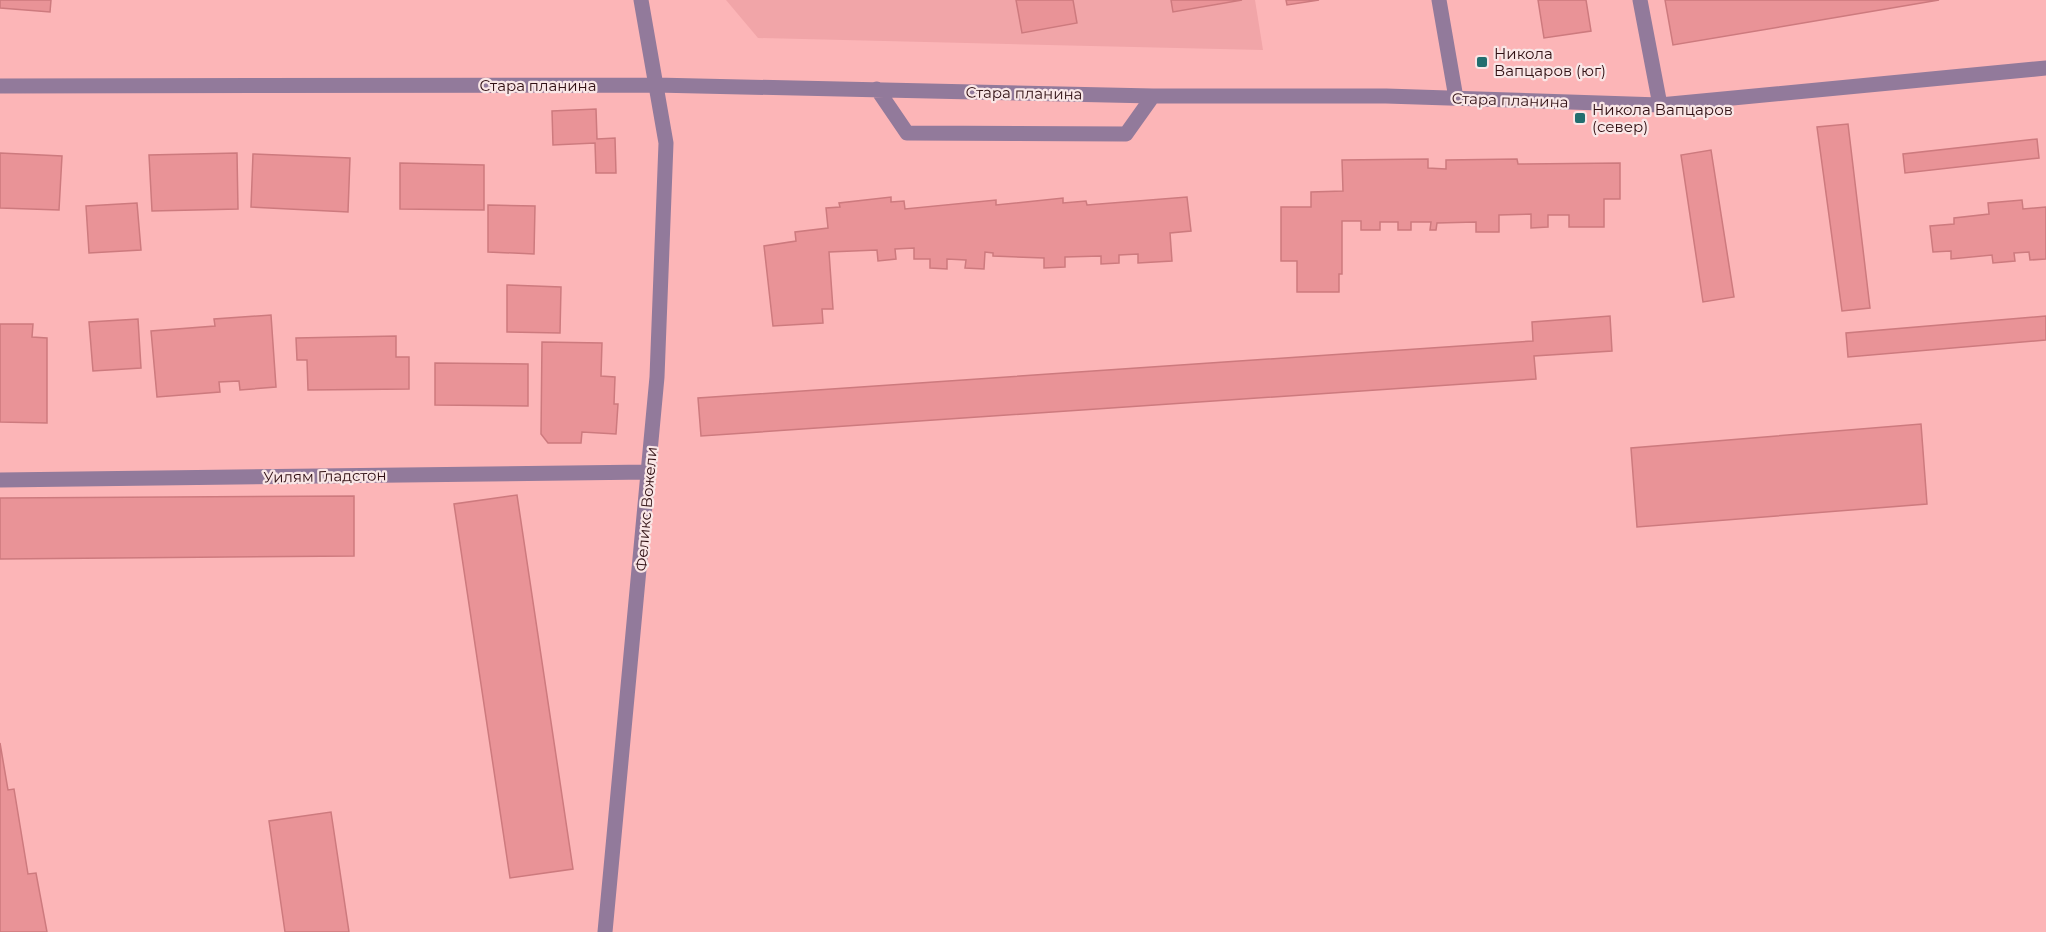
<svg xmlns="http://www.w3.org/2000/svg" width="2046" height="932" viewBox="0 0 2046 932" font-family="Montserrat,sans-serif">
<rect width="100%" height="100%" fill="#fcb5b7"/>
<path fill="#f1a5a8" d="M726,0h529l8,50 -505,-12z"/>
<path fill="#e99397" stroke="#cd7a7e" stroke-width="1.5" d="M0,0h51l-1,12 -50,-4z
M1016,0h57l4,23 -55,10z
M1171,0h71l-69,12z
M1286,0h33l-32,5z
M1538,0h48l5,31 -47,7z
M1665,0h274l-266,45z
M596,109l1,30 18,-1 1,35h-20l-1,-30 -42,2 -1,-34z
M1848,124l22,184 -28,3 -25,-184z
M2037,139l2,19 -134,15 -2,-19z
M1711,150l23,147 -31,5 -22,-147z
M0,153l62,3 -3,54 -59,-2z
M237,153l1,56 -86,2 -3,-56z
M253,154l97,4 -2,54 -97,-5z
M1428,159v9l18,1v-9l71,-1 1,5 102,-1v36h-16v28h-35v-12h-21v12l-17,1v-14l-32,1v17h-23v-10l-39,1 -1,7h-6l1,-8h-20v8h-13v-8h-18v8h-19v-9h-19v53h-3v18h-42v-31h-16v-54h30v-15l32,-1 -1,-31z
M400,163l84,2v45l-84,-1z
M891,197v5l13,-1 1,8 91,-9v5l67,-7v5l23,-2 1,4 100,-8 4,34 -21,2 2,28 -34,2v-9l-19,1v8l-18,1v-8l-36,1v10l-21,1v-10l-51,-2v-3l-8,-1 -1,17 -19,-1 1,-8 -19,-1v10l-17,-1v-9h-16v-11l-19,1 1,10 -18,2 -1,-11 -48,2 4,57h-11l1,14 -50,3 -9,-80 32,-5 -1,-9 33,-4 -2,-20 14,-1 -1,-4z
M2022,200l1,9 23,-2v52l-16,1 -1,-8 -15,1 1,8 -22,2 -1,-8 -41,4v-8l-18,1 -3,-26 24,-2v-6l35,-4 -1,-11z
M137,203l4,47 -52,3 -3,-47z
M488,205l47,1 -1,48 -46,-2z
M507,285l54,2 -1,46 -53,-1z
M271,315l5,72 -36,3 -1,-9 -20,1 1,10 -63,5 -6,-66 64,-5 -1,-7z
M1610,316l2,35 -78,5 2,23 -835,57 -3,-38 835,-57 -1,-19z
M2046,316v24l-198,17 -2,-24z
M138,319l3,49 -48,3 -4,-49z
M0,324h33l-1,13 15,1v85l-47,-1z
M396,336v21h13v32l-101,1 -1,-30h-10l-1,-22z
M542,342l60,1 -1,33 14,1 -1,27h4l-2,30 -34,-2 -1,11h-33l-7,-9z
M435,363l93,1v42l-93,-1z
M1921,424l6,80 -290,23 -6,-79z
M517,495l56,374 -63,9 -56,-374z
M354,496v60l-354,3v-61z
M0,743l8,47 6,-1 14,85 8,-1 11,59h-47z
M331,812l18,120h-64l-16,-111z"/>
<g fill="none" stroke-linecap="round" stroke-linejoin="round">
<path stroke="#927a9b" stroke-width="15" d="M1439,0l17,98
M1640,0l20,105
M0,86l655,-1 498,11h233l274,9 386,-37
M877,89l30,44 219,1 27,-38
M0,480l649,-8
M605,932l52,-555 9,-234 -25,-143"/>
</g>
<g fill="#226e6f" stroke="#f9e6e6" stroke-width="2">
<rect x="1476" y="56" width="12" height="12" rx="3"/>
<rect x="1574" y="112" width="12" height="12" rx="3"/>
</g>
<g text-anchor="middle" dominant-baseline="central" stroke-width="4.5" stroke-linejoin="round" paint-order="stroke">
<g font-size="15" fill="#301013" stroke="#f9e6e6" text-anchor="start">
<text x="1494" y="53">Никола<tspan x="1494" dy="17">Вапцаров (юг)</tspan></text>
<text x="1592" y="109">Никола Вапцаров<tspan x="1592" dy="17">(север)</tspan></text>
</g>
<g font-size="15" fill="#301013" stroke="#f9e6e6">
<text x="538" y="85">Стара планина</text>
<text transform="translate(1024 93) rotate(1)">Стара планина</text>
<text transform="translate(1510 100) rotate(2)">Стара планина</text>
<text transform="translate(325 476) rotate(-1)">Уилям Гладстон</text>
<text transform="translate(646 509) rotate(-85)">Феликс Вожели</text>
</g>
</g>
</svg>
